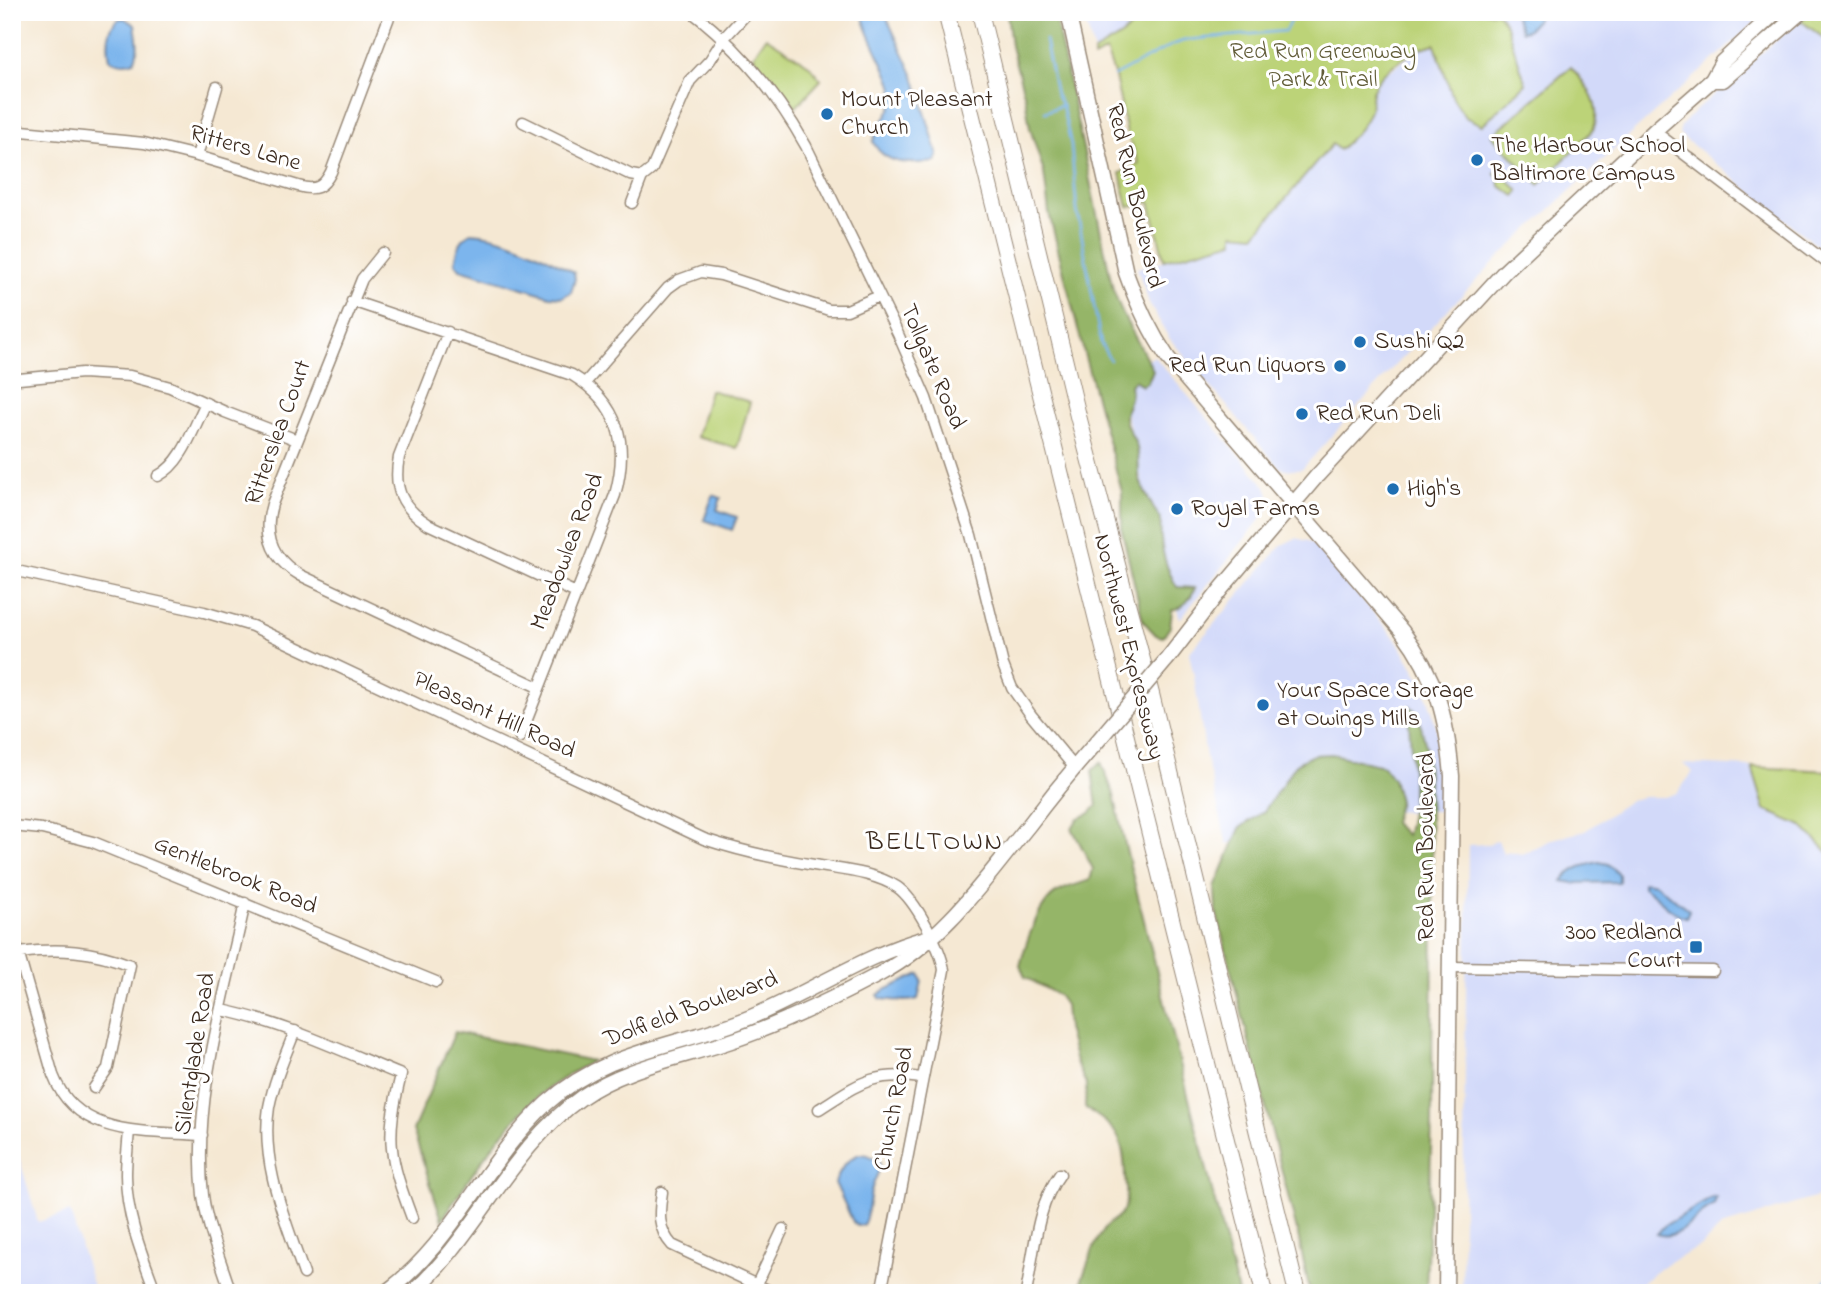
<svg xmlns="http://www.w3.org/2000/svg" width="1842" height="1305" viewBox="0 0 1842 1305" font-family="'Indie Flower',sans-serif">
<rect width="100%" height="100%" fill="#fff"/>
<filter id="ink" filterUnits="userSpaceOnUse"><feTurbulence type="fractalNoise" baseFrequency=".0143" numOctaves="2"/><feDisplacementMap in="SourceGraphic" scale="14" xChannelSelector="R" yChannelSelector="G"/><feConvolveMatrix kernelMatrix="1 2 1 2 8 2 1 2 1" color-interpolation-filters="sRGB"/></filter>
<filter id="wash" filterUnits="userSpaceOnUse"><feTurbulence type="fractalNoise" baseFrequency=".00686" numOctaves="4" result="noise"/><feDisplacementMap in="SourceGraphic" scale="28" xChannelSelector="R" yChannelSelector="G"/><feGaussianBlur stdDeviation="1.57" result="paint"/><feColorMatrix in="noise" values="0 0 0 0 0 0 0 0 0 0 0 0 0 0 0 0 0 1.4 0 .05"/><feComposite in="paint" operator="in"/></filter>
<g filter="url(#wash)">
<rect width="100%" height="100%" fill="#f5e8d3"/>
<path fill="#d2d9f9" d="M1083,12h66l-28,24 -27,16z
M1498,12h269l-133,119 -140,131 -97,101 -94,105 -11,2 -12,-2 -111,-130 -20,-35 -12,-35 97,-27v-9l21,2 77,-90 38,-33 2,-21 10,-14 40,-28 13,-5 18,55 12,19 61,-33 -20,-59z
M1800,20l30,23v213l-151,-122 2,-8 14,-15z
M1154,356l112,131 3,8v13l-5,7 -84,104 -29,-97 -32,-141z
M1296,538l12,3 8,5 80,93 25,41 11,31 9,38 1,62 -130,2 -85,31 -21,-87 -12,-81 -5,-23 93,-108z
M1683,764l69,3 13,43 37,16 28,28v339l-108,33 -21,20 -33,17 -40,30h-166l6,-448 22,-1 8,-4 6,16 2,-4 17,2 30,-15 32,-8 45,-31 13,-3h22l12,-4 16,-21z
M12,1134l26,88 32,-10 25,81h-83z"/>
<path fill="#bcd378" stroke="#7c7e4b" stroke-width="2" d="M1149,12h349l8,13 20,59 -44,41 -17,-8 -12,-19 -18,-54c-21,5 -52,24 -62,45 -3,6 -1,14 -3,21 -5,17 -19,28 -31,40l-7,-6 -77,91 -21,-2v8l-70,19 -14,-58 -22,5 -8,-34 19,-9 -12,-30 -12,-57 -9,-26 -12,7v-6l27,-16z
M1812,12h18v31l-30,-23z
M766,37l43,28 12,15 -25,27 -43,-51z
M1571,67c14,16 33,39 22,63l-54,55 -47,-50z
M1502,168l9,4 -3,8 11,11 -4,5 -15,-10 -1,-7 -4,-6z
M710,390l40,12 -13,46 -40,-11z
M1752,767l78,4v83l-28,-28 -37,-16z"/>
<path fill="#95b568" stroke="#687043" stroke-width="2" d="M1007,12h47l59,277 10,26 30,55 -5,12 -6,4 -7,-6 -5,5c3,17 -5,20 -5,32 1,11 6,16 10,25 5,11 3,23 4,34 1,9 16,36 22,43 -2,24 4,48 16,68l18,1c-5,12 -11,19 -23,22l-2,17 -7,10 -7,-2 -13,-14 -21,-90v-39l-37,-135 -36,-144 -5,-40 -14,-45 -5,-31 -14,-51z
M1410,706l8,8 8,33 7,124 -1,251 -6,171h-116l-12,-58 -82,-324 -1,-24 25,-59 24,-17 33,-48 16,-8 19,-1 51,12 10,13 6,22 -6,22 13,12c11,-34 5,-87 2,-123z
M1101,762l13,33 13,58 111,440h-161c8,-20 15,-48 28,-65 6,-7 15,-11 19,-19 4,-10 2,-21 1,-32 -1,-38 -6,-49 -40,-69l1,-24 -10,-22 -9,-34 -2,-23 -7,-10 -33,-18 -5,-11c5,-20 18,-64 38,-74 10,-6 22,-8 32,-12l3,-11 -21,-41 6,-10 11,-4 8,-8 -5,-35z
M455,1032l137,29c-15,9 -32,18 -46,29 -40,31 -77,88 -104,130l-29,-90z"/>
<path fill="#7cb5ed" stroke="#5c7086" stroke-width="2" d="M862,12h22l30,64 24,79 -3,7c-25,2 -49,4 -62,-20 3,-16 16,-24 21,-43 3,-17 -29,-63 -32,-87z
M1513,12h24v7l-10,11 -5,1z
M124,18l11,7c2,12 5,25 -1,36 -8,3 -17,2 -24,-2 -3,-13 -3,-32 9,-40z
M471,233c35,2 72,22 103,39l1,7 -4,13 -9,5 -12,-1 -90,-27 -5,-7c3,-12 4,-23 16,-29z
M713,495l8,3 -4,12 20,7 -5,13 -28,-10z
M1599,862l9,2 11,11v7l-45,1 -11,-2c8,-13 22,-16 36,-19z
M1646,882l9,2 34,26 -3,7c-16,-4 -29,-22 -43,-30v-4z
M920,974l2,7 -4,18c-12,4 -25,1 -37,0l-3,-4 7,-5z
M859,1154l9,1 12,8c0,9 -4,13 -7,22 -5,13 -3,28 -10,40l-6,1 -4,-4 -18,-39c4,-12 12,-24 24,-29z
M1714,1197l2,1 -2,7c-18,9 -34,37 -57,29l7,-8z"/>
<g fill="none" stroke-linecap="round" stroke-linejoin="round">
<path stroke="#7cb5ed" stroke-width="2.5" d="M1045,40l11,55 6,10 9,40 6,65 24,134 9,16
M1114,76l58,-31 14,-5 99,-9 10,-19
M1045,112l17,-7
M1795,1293l21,-1 14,-16"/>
</g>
</g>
<g filter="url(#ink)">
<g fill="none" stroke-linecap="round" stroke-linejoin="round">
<g stroke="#988978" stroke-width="13">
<path id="minor" d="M692,12c48,37 85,82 114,134l92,188 28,64 45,137 32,130 9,23 19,27 44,53
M523,122l108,53 11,2 10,-8 38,-88 20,-21 14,-22 24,-26
M12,130l132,13 53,13 101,30c17,5 25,2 33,-14l60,-160
M1654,131l176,134
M197,156l20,-69
M632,203l10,-26
M383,253l-21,26 -90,225c-9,31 0,55 28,71l238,112
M352,301l220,74c48,29 57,69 43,120l-95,242
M448,332l-49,125c-6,31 2,50 29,67l148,69
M19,379l63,-6 48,3 40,11 55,25 72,28
M585,383l83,-95 11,-8 22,-8 20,3 108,35h18l32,-14
M158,476c25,-13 35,-48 48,-73
M12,570l192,42 48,14 452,213c36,12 73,20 110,26 27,5 60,7 83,22 18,12 44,62 47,83l-63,323
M12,826l30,3 51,13 343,140
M12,931l41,144c24,63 93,56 149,60
M19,953c39,-5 74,-3 111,12l-22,103 -14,20
M1450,967l263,4
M222,1010c62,13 120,41 179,65 -16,64 -12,82 11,143
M295,1031c-10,25 -21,50 -26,76 -9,57 17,114 35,167
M819,1109c40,-25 53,-38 103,-31
M129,1130c-1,15 -3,30 -3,45 0,37 13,72 26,107
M662,1192c-3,21 -5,36 10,53l102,48
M757,1284l26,-55
M231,1293c-10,-32 -24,-65 -28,-98 -11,-95 22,-199 42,-292
M1026,1293c8,-39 10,-87 34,-119"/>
</g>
<g stroke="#988978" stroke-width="17">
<path id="major" d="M1068,12l58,261c11,31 23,57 42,85l234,273c35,46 45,88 50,145l-6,517
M1712,80h11l78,-68
M1168,658l54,-70 94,-111 189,-206 149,-140 58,-51 10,-18 54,-50
M385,1293c69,-50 100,-133 162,-190 62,-55 133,-56 204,-86 56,-23 117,-64 175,-79
M412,1293c65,-58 98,-145 170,-196 42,-29 94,-38 143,-54 53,-17 106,-43 155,-69 64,-34 105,-95 149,-149 21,-28 44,-56 67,-82"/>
</g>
<g stroke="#988978" stroke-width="18">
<path id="highway" d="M946,12l318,1281
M980,12l98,404 73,278 146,599"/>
</g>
<use href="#minor" stroke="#fff" stroke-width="10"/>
<use href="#major" stroke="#fff" stroke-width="14"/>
<use href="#highway" stroke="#fff" stroke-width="16"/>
<g stroke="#988978" stroke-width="17" stroke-linecap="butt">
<path id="major-bridge" d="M1096,743l72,-85"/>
</g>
<use href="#major-bridge" stroke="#fff" stroke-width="14"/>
</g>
</g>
<g fill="#1f6fb2" stroke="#fff" stroke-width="2.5">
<circle cx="827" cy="114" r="7"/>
<circle cx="1477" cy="160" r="7"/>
<circle cx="1360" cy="342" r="7"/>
<circle cx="1340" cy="366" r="7"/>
<circle cx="1302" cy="414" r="7"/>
<circle cx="1393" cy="489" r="7"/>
<circle cx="1177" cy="509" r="7"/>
<circle cx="1263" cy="705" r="7"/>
<rect x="1689" y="940" width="14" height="14" rx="3.5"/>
</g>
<g text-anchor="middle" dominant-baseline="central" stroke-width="6" stroke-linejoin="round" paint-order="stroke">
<g font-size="24" fill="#625d39" stroke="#fff">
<text x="1323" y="52">Red Run Greenway<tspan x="1323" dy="28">Park &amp; Trail</tspan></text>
</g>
<g font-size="24" fill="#3b2a1e" stroke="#fff" text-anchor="start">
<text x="841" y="100">Mount Pleasant<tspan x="841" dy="28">Church</tspan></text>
<text x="1491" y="146">The Harbour School<tspan x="1491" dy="28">Baltimore Campus</tspan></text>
<text x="1374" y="342">Sushi Q2</text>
<text x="1326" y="366" text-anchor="end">Red Run Liquors</text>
<text x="1316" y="414">Red Run Deli</text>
<text x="1407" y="489">High's</text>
<text x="1191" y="509">Royal Farms</text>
<text x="1277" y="691">Your Space Storage<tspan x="1277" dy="28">at Owings Mills</tspan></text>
<text x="1682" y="933" text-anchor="end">300 Redland<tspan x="1682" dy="28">Court</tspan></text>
</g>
<g font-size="24" fill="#3b2a1e" stroke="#fff">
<text transform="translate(245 149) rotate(16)">Ritters Lane</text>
<text transform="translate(1134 196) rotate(77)">Red Run Boulevard</text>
<text transform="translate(932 367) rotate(67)">Tollgate Road</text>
<text transform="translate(279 433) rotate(-70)">Ritterslea Court</text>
<text transform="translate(568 552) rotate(-69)">Meadowlea Road</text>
<text transform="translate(1128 647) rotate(76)">Northwest Expressway</text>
<text transform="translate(494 716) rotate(25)">Pleasant Hill Road</text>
<text transform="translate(1427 847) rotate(-90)">Red Run Boulevard</text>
<text transform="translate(235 876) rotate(22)">Gentlebrook Road</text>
<text transform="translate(691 1010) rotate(-20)">Dolfield Boulevard</text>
<text transform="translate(196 1054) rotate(-81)">Silentglade Road</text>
<text transform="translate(895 1109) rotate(-79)">Church Road</text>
</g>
<g font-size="26" letter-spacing="2" fill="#3b2a1e" stroke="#fff">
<text x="935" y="843">BELLTOWN</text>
</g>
</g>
<rect width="1842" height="1305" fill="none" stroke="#fff" stroke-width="42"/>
</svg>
